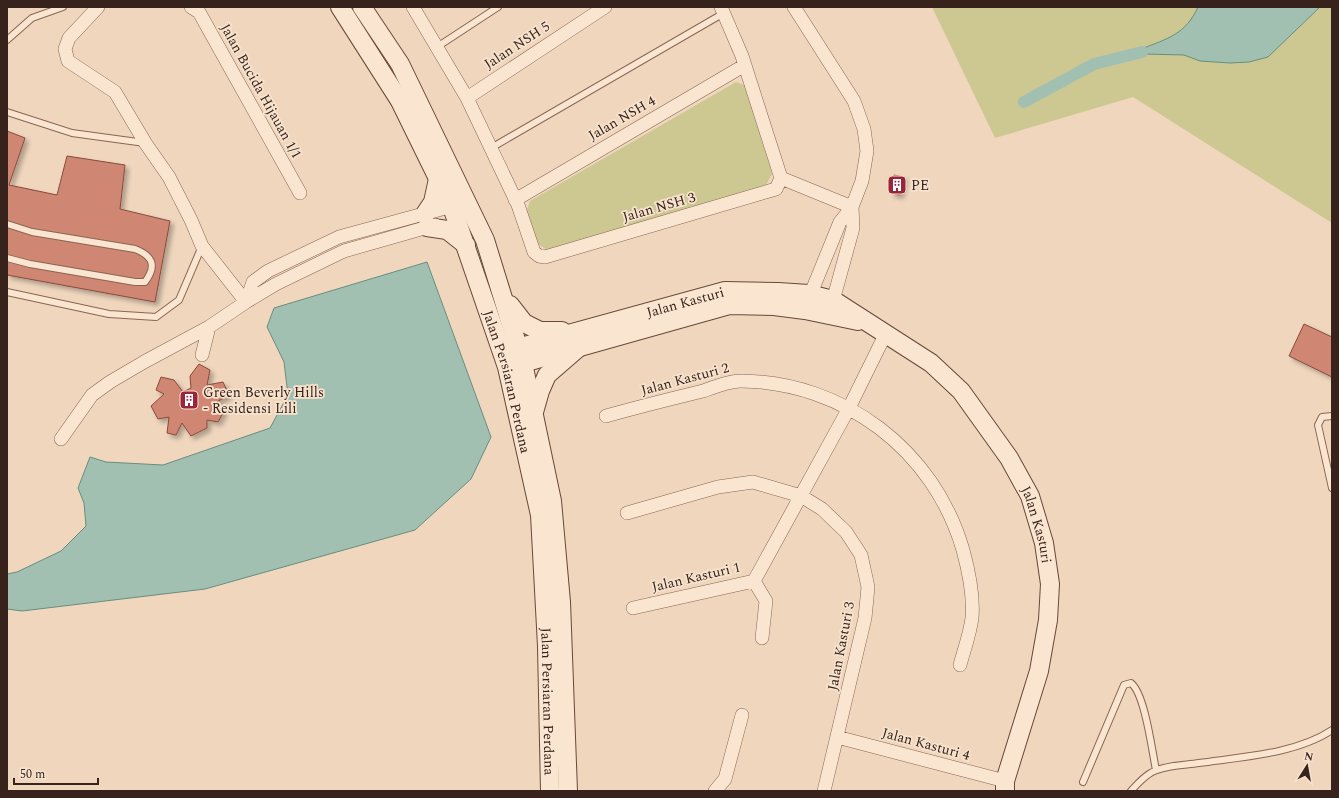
<svg xmlns="http://www.w3.org/2000/svg" width="1339" height="798" viewBox="0 0 1339 798" font-family="Spectral,serif">
<defs>
<filter id="shadow"><feDropShadow dx="3.5" dy="3.5" stdDeviation="2" flood-color="#0004"/></filter>
</defs>
<rect width="100%" height="100%" fill="#efd6bd"/>
<path fill="#cdc891" d="M932,7h400v216l-199,-126 -138,41z
M736,82l11,4 25,88 -7,13 -216,64 -13,-8 -11,-27 5,-15z"/>
<path fill="#a1c0b1" stroke="#688e7d" d="M1198,7h122l-52,50 -19,5 -19,1 -30,-2 -16,-6 -40,-1 -3,-5c26,-10 45,-15 57,-42z
M427,262l64,175 -20,42 -56,51 -210,59 -183,22 -15,-2v-35l10,-2 44,-21 25,-25 -2,-23 -6,-15 12,-31 16,5 57,3 107,-37 18,-33 -4,-33 -17,-35 7,-19z"/>
<g fill="none" stroke-linecap="round" stroke-linejoin="round">
<path stroke="#a1c0b1" stroke-width="12" d="M1024,102l70,-38 48,-12"/>
</g>
<path fill="#cf8672" stroke="#884a3b" filter="url(#shadow)" d="M7,131l18,7 -16,47 48,10 10,-39 58,9 -5,44 50,12 -15,81 -148,-27z
M894,175l10,2 -4,18 -9,-2z
M1304,324l28,13v40l-43,-21z
M199,364l11,6 -3,15 16,-3 6,13 -16,9 11,7 -6,11 -11,-2v8l-16,8 -9,-13 -6,12 -9,-2 2,-16 -11,2 -7,-13 13,-12 -8,-4 5,-13 13,3 9,12 8,-4 -1,-12z"/>
<g fill="none" stroke-linecap="round" stroke-linejoin="round">
<g stroke="#886656" stroke-width="8">
<path id="lane" d="M7,40l25,-22 31,-11
M437,47l61,-40
M7,112l65,21 73,10
M491,148l233,-135
M7,224l25,8 103,17c18,7 22,17 10,33h-10l-105,-18 -23,-6
M7,292l102,22 47,3 23,-17 23,-54
M1332,416l-10,1 -4,8 14,63
M1083,782l41,-97 7,-2c14,11 21,68 25,87
M1131,791c7,-8 16,-18 26,-21 13,-5 28,-5 42,-7 42,-6 97,-9 133,-33"/>
</g>
<g stroke="#886656" stroke-width="14">
<path id="street" d="M98,7l-29,31 -4,11 3,12 47,31 31,52 23,33 22,43 11,26 44,56
M191,7l8,5 101,181
M413,7l54,91 51,107 16,47 5,4 6,1 224,-66 7,-2 5,-11
M721,7l21,49 39,122 71,29
M794,7l60,94 10,28 3,22 -5,30 -10,26 -12,15 -33,81
M467,98l138,-91
M515,200l230,-135
M246,302l7,-20 15,-11 71,-34 121,-33
M831,308l22,-80 -1,-21
M209,327l37,-25 30,-18 68,-33 91,-26
M606,416c32,-9 64,-17 97,-25 11,-4 26,-10 38,-10 103,1 193,69 222,169 6,22 11,45 9,68 -2,16 -8,32 -12,47
M61,439l31,-44 18,-13 34,-20 65,-35 -7,28
M627,513l91,-26 35,-5 48,14 21,13 24,23 15,23 7,32 -3,31 -41,173
M754,581l95,-173 36,-73
M633,608l121,-27 12,20 -4,37
M837,737l168,44
M715,791l10,-12 17,-64"/>
</g>
<g stroke="#694839" stroke-width="20">
<g id="secondary">
<path id="s1" d="M340,7l60,94 52,106 55,160 33,148 7,131 3,145"/>
<path d="M362,7l38,57 85,176 38,123 29,138 9,101 7,189"/>
<path d="M425,214l8,-12 5,-23"/>
<path d="M427,227l20,3 19,15"/>
<path d="M510,305l14,18 16,8h22"/>
<path id="s2" d="M503,352l222,-61 53,1 31,2 24,6 98,63 30,28 48,67 21,38 14,47 6,41 -2,36 -9,51 -34,110v10"/>
<path d="M512,366l217,-61 45,1 31,4 53,11"/>
<path d="M534,412l6,-21 7,-16 30,-26"/>
</g>
</g>
<use href="#lane" stroke="#fae5d1" stroke-width="6"/>
<use href="#street" stroke="#fae5d1" stroke-width="13"/>
<use href="#secondary" stroke="#fae5d1" stroke-width="18"/>
</g>
<defs>
<g id="building-square" transform="scale(1)"><rect x="-9" y="-9" width="18" height="18" rx="4" fill="#99243c" stroke="#f7e2cd"/><path d="M-4-6H4V6H1V3H-1V6H-4ZM-2.5-4.3h1.7v1.8h-1.7ZM.8-4.3h1.7v1.8H.8ZM-2.5-1h1.7V.8h-1.7ZM.8-1h1.7V.8H.8Z" fill="#fff"/></g>
</defs>
<g fill-rule="evenodd">
<use href="#building-square" x="897" y="185"/>
<use href="#building-square" x="189" y="400"/>
</g>
<g text-anchor="middle" dominant-baseline="central" stroke-width="3.5" stroke-linejoin="round" paint-order="stroke">
<g font-size="14" fill="#37231b" stroke="#f7e2cd">
<text transform="translate(517 45) rotate(-33)">Jalan NSH 5</text>
<text transform="translate(261 91) rotate(61)">Jalan Bucida Hijauan 1/1</text>
<text transform="translate(622 118) rotate(-30)">Jalan NSH 4</text>
<text transform="translate(659 207) rotate(-16)">Jalan NSH 3</text>
<text stroke="none"><textPath href="#s2" startOffset="189">Jalan Kasturi</textPath></text>
<text transform="translate(685 379) rotate(-15)">Jalan Kasturi 2</text>
<text stroke="none"><textPath href="#s1" startOffset="413">Jalan Persiaran Perdana</textPath></text>
<text stroke="none"><textPath href="#s2" startOffset="652">Jalan Kasturi</textPath></text>
<text transform="translate(696 577) rotate(-13)">Jalan Kasturi 1</text>
<text transform="translate(841 646) rotate(-79)">Jalan Kasturi 3</text>
<text stroke="none"><textPath href="#s1" startOffset="737">Jalan Persiaran Perdana</textPath></text>
<text transform="translate(926 744) rotate(15)">Jalan Kasturi 4</text>
</g>
<g font-size="14" fill="#37231b" stroke="#f7e2cd" text-anchor="start">
<text x="911" y="185">PE</text>
<text x="203" y="392">Green Beverly Hills<tspan x="203" dy="16">- Residensi Lili</tspan></text>
</g>
</g>
<rect width="1339" height="798" fill="none" stroke="#37231b" stroke-width="16"/>
<g transform="translate(1307 766) rotate(11)" stroke="#f7e2cd" stroke-width="3" paint-order="stroke">
<path d="M0-3L7 15L0 10L-7 15Z" fill="#37231b"/>
<text y="-6" font-size="11" font-weight="bold" text-anchor="middle" fill="#37231b">N</text>
</g>
<path d="M14 778v6h84v-6" fill="none" stroke="#37231b" stroke-width="2"/>
<text x="20" y="778" font-size="12" fill="#37231b" stroke="#f7e2cd" stroke-width="3" paint-order="stroke">50 m</text>
</svg>
